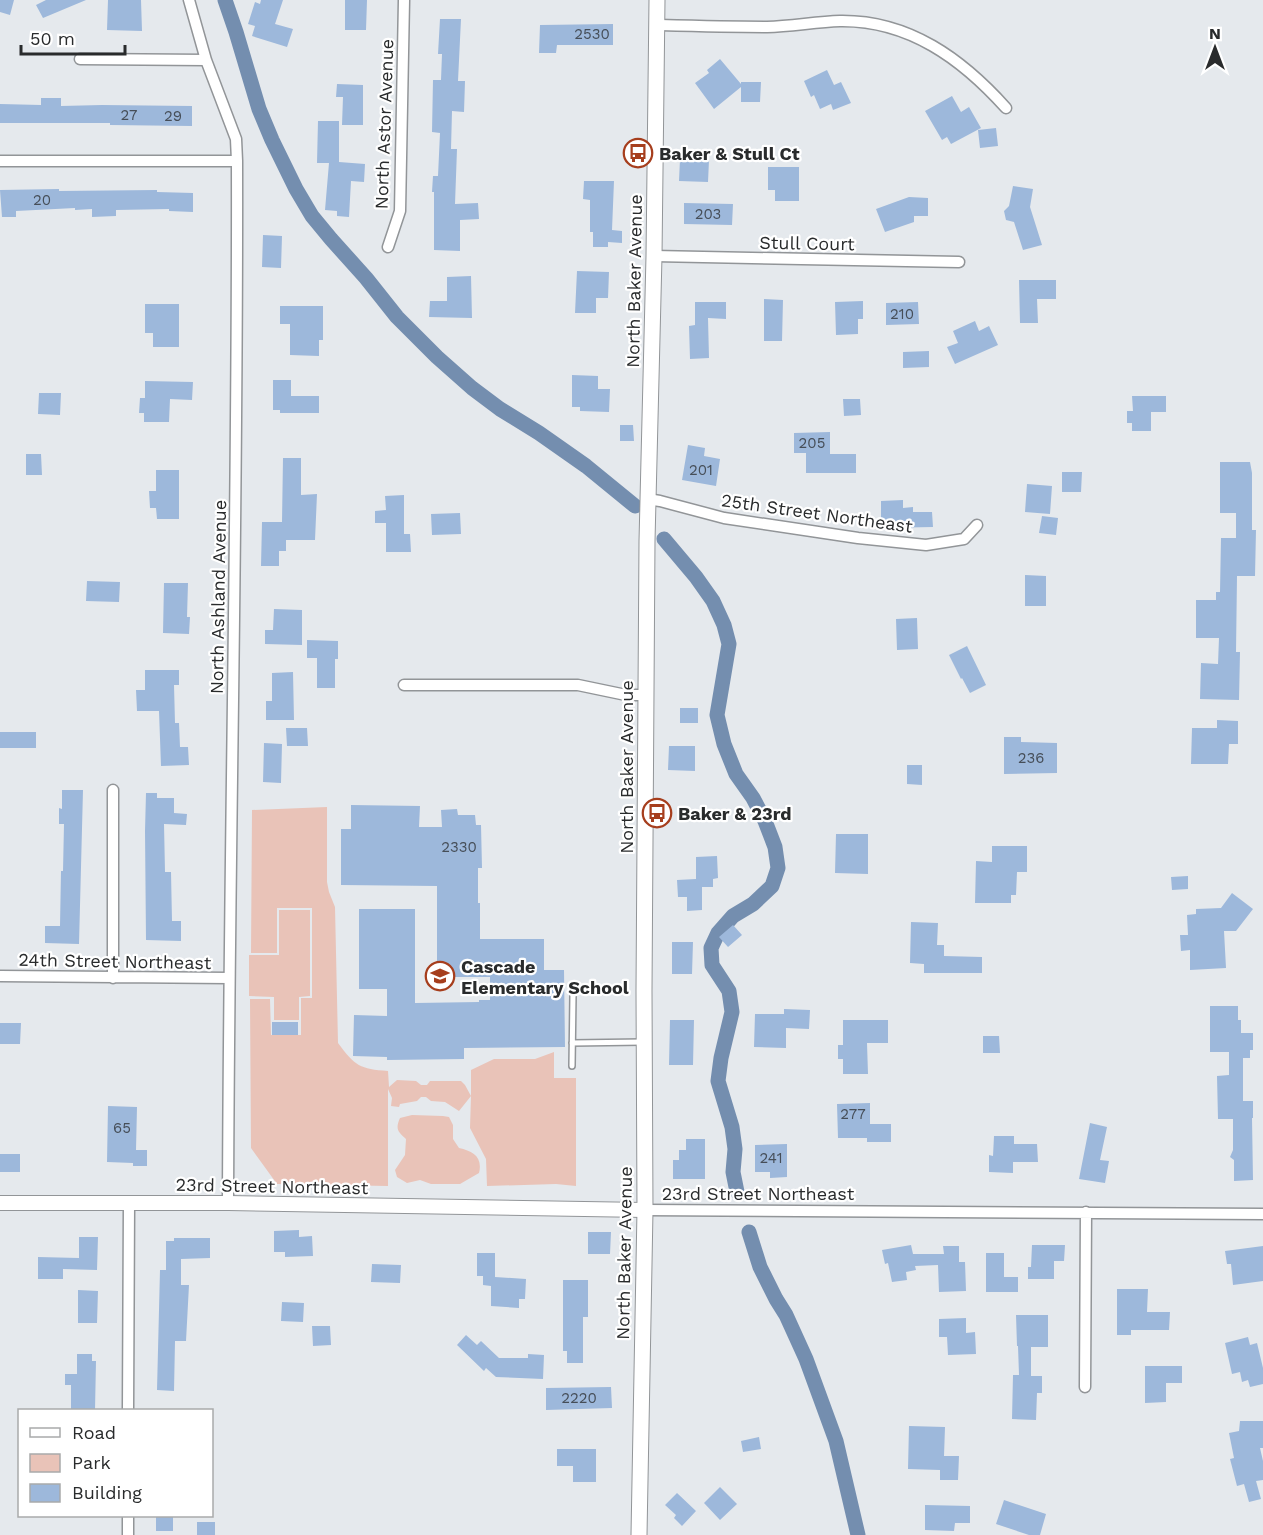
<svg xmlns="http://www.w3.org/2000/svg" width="1263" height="1535" viewBox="0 0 1263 1535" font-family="'Work Sans',sans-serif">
<rect width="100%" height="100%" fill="#e5e9ed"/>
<path fill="#e9c3b8" d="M327,807v75l2,10 6,15 3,136c17,23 22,26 50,28l1,16 8,-7 19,1 5,4h6l3,-4h31l4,4 6,11v-26l23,-11h41l19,-7v26h22v108l-20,-2 -69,2 -1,-27 -16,-31 1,-32 -12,15 -14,-9 -14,-1 -5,-4h-5l-4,4 -17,3 -1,3 -8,-1 1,-8 -4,-9v97l-111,-2 -26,-36 -1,-149h20l1,36h30v-37h11v-90h-35v45h-26l1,-143z
M279,910h31v86l-11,1v23h-25v-23l-25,-1v-41h30z
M412,1115l31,1 6,1 4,8v14l6,9c14,3 24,9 20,25l-19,11h-29l-11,-4 -13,3 -10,-6 -2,-7 10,-15 1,-16c-8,-7 -11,-10 -6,-21z"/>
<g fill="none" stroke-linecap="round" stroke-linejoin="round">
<path stroke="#748eaf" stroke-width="15" d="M225,0l11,32 23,77 13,31 24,49 16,27 19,23 35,39 31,39 40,40 35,31 28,21 39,24 47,33 49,40
M664,539l32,38 17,24 11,24 5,19 -12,71 7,29 12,30 17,24 12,23 10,26 3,21 -6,18 -19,18 -20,12 -15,17 -7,15 1,17 17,26 3,21 -11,46 -3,23 14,46 3,22 -2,23 4,20
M749,1232l11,35 16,32 10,16 20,44 30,82 22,94"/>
</g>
<path fill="#9db8db" d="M0,0h14l-4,15 -10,-3z
M46,0h40l-43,18 -7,-13z
M108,0h33l1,31 -35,-1z
M261,0h22l-8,24 18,5 -6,18 -35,-11 3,-10 -7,-2 7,-22 5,2z
M345,0h22l-1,30h-21z
M440,19h21l-3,62h7l-1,31 -12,-1 -1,38h6l-2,55 23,-1 1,16 -19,1v31l-26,-1v-58h-2l1,-16h5l2,-43 -8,-1 1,-52h8l1,-26h-4z
M613,24v21h-56l-1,8h-17l1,-28z
M720,59l21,25v-2h20l-1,20h-19v-15l-27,22 -19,-26 14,-10 -2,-3z
M827,70l7,15 7,-3 10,21 -18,7 -2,-6 -11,5 -6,-14 -3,2 -7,-16z
M337,84l26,1v40h-21l1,-28h-7z
M952,96l9,16 8,-5 12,21 -30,16 -4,-7 -5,3 -17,-29z
M41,98h20v8l41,-1 90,1v20l-82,-1v-2h-110v-19l41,1z
M318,121h21v41l26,2 -1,18 -13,-1 -2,36 -12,-1v-5l-12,-1 4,-47h-12z
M996,128l2,18 -18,2 -2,-18z
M680,159l29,1 -1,22 -29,-1z
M768,167h31v34h-24v-11h-7z
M584,181h30l-2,49 10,1v12l-14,-1v5h-15v-15h-3v-32l-7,-1z
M1013,186l20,3 -3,18 12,38 -19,5 -9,-28 -8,-2 -2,-9 5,-5z
M59,189v2l98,-1v2l36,1v19l-24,-1v-2l-53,1v6l-24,1v-8l-17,1v-2l-59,3v6h-14l-2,-27z
M909,197l19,1v18h-14v6l-29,10 -9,-23z
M684,203l49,1 -1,21 -48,-1z
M263,235l19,1 -1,32 -19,-1z
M577,271l32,1 -1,26h-12v15h-21z
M471,276l1,42 -43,-1 1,-16h17v-24z
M1019,280h37v19h-19l1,24h-18z
M764,299l19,1 -1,41h-18z
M863,301v18h-5v15l-22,1 -1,-33z
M695,302h31v17l-18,-1 1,40 -19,1 -1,-33 6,-1z
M918,302l1,22 -33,1v-22z
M145,304h34v43h-26v-14h-8z
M280,306h43v34h-4v16l-29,-1v-31h-10z
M975,321l4,10 10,-5 9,19 -43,19 -8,-17 11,-4 -5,-12z
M929,351v16l-26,1v-16z
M572,375l26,1v13h12l-1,23 -29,-1v-4h-8z
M273,380h18v16h28v17h-39v-3h-7z
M145,381l48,1 -1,18 -22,-1 -1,23h-25v-9h-5l1,-15h5z
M39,393h22l-1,22 -22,-1z
M1132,396h34v16h-15v19h-19v-8h-5v-12h6z
M843,399h17l1,16 -17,1z
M620,425h13l1,16h-14z
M830,432v22h26v19h-50v-20h-12v-20z
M688,445l17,3 -1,8 16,3 -4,27 -34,-6z
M26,454h15l1,21h-16z
M283,458h18v37l16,-1 -2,46h-29v11h-7v15h-18l1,-44h20z
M1220,462h30l2,11v57h4l-1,46h-18l-1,76h4l-1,48 -39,-1 1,-36 17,1 1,-26h-23v-38h20v-8h4l1,-54h15v-25h-16z
M156,470h23v49h-22l-1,-11h-6l-1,-17h7z
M1062,472h20l-1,20h-19z
M1027,484l25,2 -2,28 -25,-2z
M404,495v39h6l1,18h-25v-29h-11v-12l11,-1 -1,-14z
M903,500v8l10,-1v5h19l1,15 -52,1v-27z
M460,513l1,21 -29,1 -1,-21z
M1042,516l16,2 -2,17 -17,-2z
M1025,575l21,1v30h-21z
M87,581l33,1 -1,20 -33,-1z
M164,583h24l-1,34h3l-1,17 -26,-1z
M274,609l28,1v35l-37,-1v-14h8z
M917,618l1,31 -21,1 -1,-31z
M307,640l31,1v18h-3v29h-18v-30h-10z
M967,646l19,39 -16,8 -8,-15 -1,1 -12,-24z
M145,670h34v15h-5l1,38h4l1,24h8l1,18 -28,1 -2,-55h-22l-1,-21h9z
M293,672l1,48h-28v-19h6v-28z
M680,708h18v15h-18z
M1217,720l21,1v23h-9l-1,20h-37l1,-36h25z
M286,728h21l1,18h-21z
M0,732h36v16h-36z
M1004,737h17v5l36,1v30l-53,1z
M264,743l18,1 -1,39 -18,-1z
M669,746h26v25l-27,-1z
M907,765h15v20l-15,-1z
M62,790h21l-4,154 -34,-1v-17h15l1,-55h2l1,-47h-5v-16l3,1z
M146,793h11v5h17v15l13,1 -1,11 -22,-1 1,48h6l1,49h9v20l-35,-1 -1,-109z
M351,805l69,1 -1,21h23l-1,-17 16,-1 1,6h17l1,10h5l1,43h-4v35h2v36h64v31h20l1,77 -101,1v11l-77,1v-3l-34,-1 1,-41 33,1v-27h-28v-80h56v94l64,-1v-2h11v-23h-53v-91l-96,-1v-56h10z
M836,834h32v40l-33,-1z
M992,846h35v26h-10l-1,23h-5v8h-36l1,-42 16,1z
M717,856l1,22 -5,1v8h-11v23l-15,1v-14h-9l-1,-17 19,-1v-22z
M1188,876v13l-16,1 -1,-13z
M1232,893l21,16 -17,22h-12l2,37 -36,2v-20l-9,1 -1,-16h8l-1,-20 9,-1v-5l25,-1z
M911,922l27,1 -1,22h7v11l38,1v16h-58v-9l-14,-1z
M733,925l9,10 -14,12 -9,-10z
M672,942h21l-1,32h-20z
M1210,1006h28v14h3v13h12v17h-3v8h-7v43h10v17h-1l1,62 -19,1v-21l-4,-3 3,-7v-31h-15l-1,-43 12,-1v-23h-19z
M784,1009l26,1 -1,19 -23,-1v20l-32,-1 1,-33h29z
M670,1020h24l-1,45h-24z
M843,1020h45v23h-21l1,31h-25v-15h-5v-14h5z
M272,1022h26v13h-26z
M0,1023h21l-1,21h-20z
M983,1036h16l1,17h-17z
M870,1103v21h21v18h-24v-4h-29l-1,-34z
M108,1106l29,1 -1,43h11v16h-14v-3l-26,-1z
M1090,1123l17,4 -7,33 9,1 -4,22 -26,-4z
M994,1136h20v8h23l1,18h-25v11l-24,-1v-17l4,1z
M686,1139h19v40h-32v-19h6v-10h7z
M787,1144v33l-17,1v-6h-15v-27z
M0,1154h20v18h-20z
M299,1230v7l13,-1 1,20 -28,1v-5h-11v-21z
M588,1232h23l-1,22h-22z
M79,1237h19l-1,33 -34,-1v10h-25v-22l41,1z
M174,1238h36v20l-29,1v26h8l-3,56h-11l-1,50 -17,-1 3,-120h6v-29h8z
M911,1245l2,9h31l-1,-8h16v16h6l1,29 -27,1 -1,-27 -23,1 1,4 -10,2 1,8 -15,2 -4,-19 -3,1 -3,-14z
M1032,1245h33l-1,16h-10v18h-26v-12h3z
M1263,1246v35l-30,4 -2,-21h-4l-2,-13z
M477,1253h18v24l31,2 -1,20h-6v9l-28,-2v-20l-8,-1v-9h-6z
M986,1253h18v24h14v15h-32z
M372,1264l29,1 -1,18 -29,-1z
M563,1280h25v37h-5v46h-16v-12h-4z
M1117,1289h31l-1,23h23l-1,18h-38v5h-14z
M78,1290l20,1 -1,32h-19z
M282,1302l22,1 -1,19 -22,-1z
M1016,1315h32v32h-17v29h11v17h-5l-1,27 -24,-1 1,-44h6l-1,-29h-1z
M966,1318v15l9,-1 1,22 -28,1 -1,-18h-8v-18z
M312,1326h18l1,19 -18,1z
M466,1335l11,10 4,-4 18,17h29v-4l16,1 -1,24 -47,-2 -10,-9 -2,3 -27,-26z
M1248,1337l2,8 7,-2 6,25v16l-13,3 -2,-7 -6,2 -2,-10 -8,2 -7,-31z
M77,1354h15v7h4l-1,49h-24v-25h-6v-11h12z
M1145,1366h37v17h-16v19l-21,1z
M611,1387l1,21 -66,2v-22z
M1240,1421h23v27h-3l3,13v19l-7,1 5,18 -12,3 -5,-18 -7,2 -7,-27 4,-1 -5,-25 10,-2z
M909,1426l36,1 -1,29h15l-1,24h-18v-10l-32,-1z
M759,1437l2,12 -18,3 -2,-11z
M557,1449h39v33h-23v-16h-16z
M720,1487l17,17 -17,16 -16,-17z
M677,1493l19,18 -14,15 -8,-8 2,-3 -11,-10z
M1004,1500l42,14 -6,21h-11l-33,-11z
M925,1505l45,1v17h-15l-1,8 -29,-1z
M156,1515h17v16h-17z
M197,1522h18v13h-18z"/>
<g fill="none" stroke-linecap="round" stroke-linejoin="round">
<g stroke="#929598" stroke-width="8">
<path id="service" d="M572,1043l71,-1
M572,1066l1,-71"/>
</g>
<g stroke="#929598" stroke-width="13">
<path id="minor" d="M189,0l17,60 30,79 1,22c1,347 -8,694 -9,1042
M657,25c37,1 73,2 110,2 25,-1 49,-5 73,-6 69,-1 122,38 166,87
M80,59l126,1
M0,161h237
M388,247l12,-36 4,-211
M654,256l305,6
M647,499l13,2 64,17 134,20 68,7 38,-6 13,-14
M404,685h174l48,10h20
M0,976l229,2
M113,978v-188
M645,1210l618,4
M1085,1387l1,-175
M128,1410l1,-206
M128,1535v-19"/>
</g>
<g stroke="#929598" stroke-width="16">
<path id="tertiary" d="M0,1203h228l417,7"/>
</g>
<g stroke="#929598" stroke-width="17">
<path id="secondary" d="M639,1535l6,-325 -1,-219 3,-450 7,-285 3,-256"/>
</g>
<use href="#service" stroke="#fff" stroke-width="5"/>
<use href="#minor" stroke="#fff" stroke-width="10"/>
<use href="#tertiary" stroke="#fff" stroke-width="14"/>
<use href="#secondary" stroke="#fff" stroke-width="15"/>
</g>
<defs>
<g id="bus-ring" transform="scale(1.5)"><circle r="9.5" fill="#fff" stroke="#a63e1d" stroke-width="1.5"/><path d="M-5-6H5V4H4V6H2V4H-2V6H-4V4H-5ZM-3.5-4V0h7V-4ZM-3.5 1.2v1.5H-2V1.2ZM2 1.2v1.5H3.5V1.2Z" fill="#a63e1d"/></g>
<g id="school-ring" transform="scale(1.5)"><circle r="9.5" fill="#fff" stroke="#a63e1d" stroke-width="1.5"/><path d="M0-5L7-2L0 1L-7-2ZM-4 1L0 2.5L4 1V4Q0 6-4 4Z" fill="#a63e1d"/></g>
</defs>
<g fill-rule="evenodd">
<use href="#bus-ring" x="638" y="153"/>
<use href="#bus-ring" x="657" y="813"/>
<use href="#school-ring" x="440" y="976"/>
</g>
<g text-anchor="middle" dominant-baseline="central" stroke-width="4.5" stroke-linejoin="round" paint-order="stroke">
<g font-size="15" fill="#464e58">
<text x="592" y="34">2530</text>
<text x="129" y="115">27</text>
<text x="173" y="116">29</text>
<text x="42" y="200">20</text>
<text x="708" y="214">203</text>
<text x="902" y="314">210</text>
<text x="812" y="443">205</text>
<text x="701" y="470">201</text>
<text x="1031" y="758">236</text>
<text x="459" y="847">2330</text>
<text x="853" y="1114">277</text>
<text x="122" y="1128">65</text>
<text x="771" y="1158">241</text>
<text x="579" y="1398">2220</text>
</g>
<g font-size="18" fill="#292b2c" stroke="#fff">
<text transform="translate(384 124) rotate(-88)">North Astor Avenue</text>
<text transform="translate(807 243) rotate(1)">Stull Court</text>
<text transform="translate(634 281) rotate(-89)">North Baker Avenue</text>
<text transform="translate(817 513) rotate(8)">25th Street Northeast</text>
<text transform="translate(218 597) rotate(-89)">North Ashland Avenue</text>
<text transform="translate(626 767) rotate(-90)">North Baker Avenue</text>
<text transform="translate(115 961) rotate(1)">24th Street Northeast</text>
<text transform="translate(272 1186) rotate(1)">23rd Street Northeast</text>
<text x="758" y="1193">23rd Street Northeast</text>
<text transform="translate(624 1253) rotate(-89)">North Baker Avenue</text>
</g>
<g font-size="18" font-weight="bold" fill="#292b2c" stroke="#fff" text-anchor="start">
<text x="659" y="153">Baker &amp; Stull Ct</text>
<text x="678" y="813">Baker &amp; 23rd</text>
<text x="461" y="966">Cascade<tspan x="461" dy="21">Elementary School</tspan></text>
</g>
</g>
<rect x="18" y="1409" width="195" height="108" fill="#ffffff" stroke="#a9aaab" stroke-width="1.5"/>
<rect x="30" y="1428" width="30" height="9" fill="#ffffff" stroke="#a9aaab" stroke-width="1.5"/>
<text x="72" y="1439" font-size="18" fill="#292b2c">Road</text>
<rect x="30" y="1454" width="30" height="18" fill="#e9c3b8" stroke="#a9aaab" stroke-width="1.5"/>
<text x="72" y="1469" font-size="18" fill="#292b2c">Park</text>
<rect x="30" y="1484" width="30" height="18" fill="#9db8db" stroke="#a9aaab" stroke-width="1.5"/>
<text x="72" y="1499" font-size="18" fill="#292b2c">Building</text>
<g transform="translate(1215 48)" stroke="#ffffff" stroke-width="4.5" paint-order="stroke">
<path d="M0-4.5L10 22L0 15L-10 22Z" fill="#292b2c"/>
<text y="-9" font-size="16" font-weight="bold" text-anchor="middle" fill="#292b2c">N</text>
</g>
<path d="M21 45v9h104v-9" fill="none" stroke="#292b2c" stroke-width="3"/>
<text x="30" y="45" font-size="18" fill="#292b2c" stroke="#ffffff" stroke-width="4.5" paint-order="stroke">50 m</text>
</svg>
